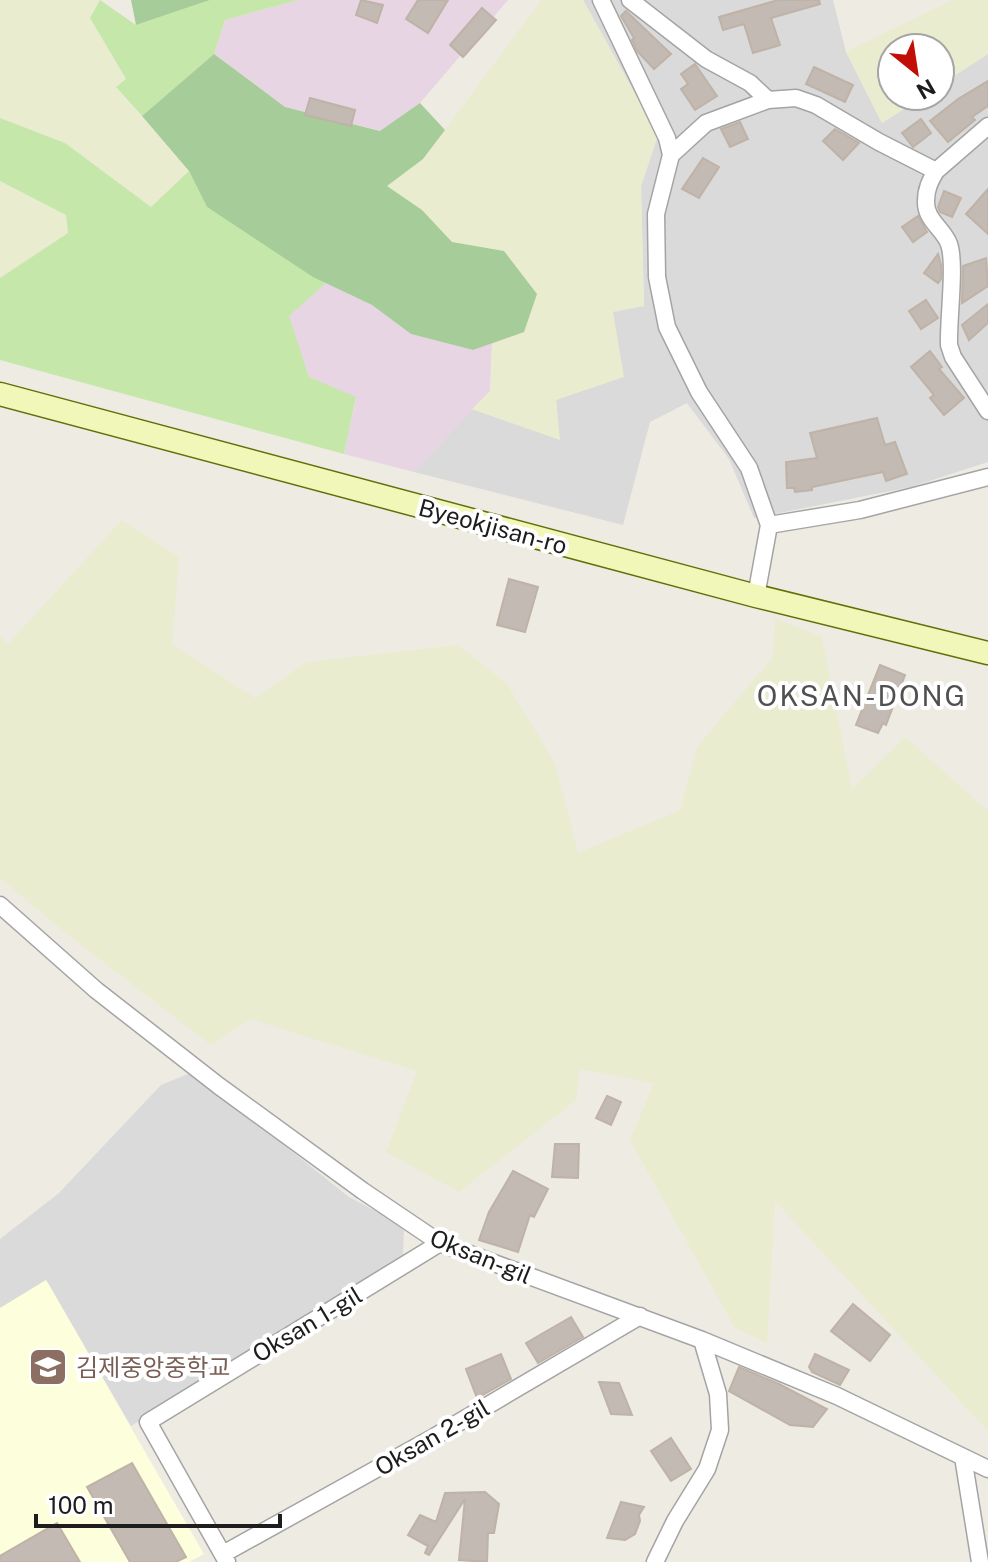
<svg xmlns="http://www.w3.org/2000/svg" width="988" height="1562" viewBox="0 0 988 1562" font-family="'Public Sans','Noto Sans KR',sans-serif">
<rect width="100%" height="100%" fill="#eeebe3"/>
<path fill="#dbdada" d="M583,0h250l13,52 36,71 42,-27h16v-11l48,-31v408l-77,25 -157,31 -25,-59 -42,-56 -37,19 -27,103 -209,-53 58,-63 87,30 -3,-39 57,-89 31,-5 -3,-120 17,-51z
M193,1072l156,125 55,29 -1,29 -272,171 -84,-145 -47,27v-69l59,-46 102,-108z"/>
<path fill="#e7d5e3" d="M298,0h210l-88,103 -39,28 -96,-24 -71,-53 11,-34z
M326,283l46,22 39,29 62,16 19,-7 -2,49 -76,80 -70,-18 12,-56 -47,-21 -21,-61z"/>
<path fill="#fcfedc" d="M46,1280l158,274 -15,8h-189v-254z"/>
<path fill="#e9eccf" d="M0,0h101l-11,19 36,61 -10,8 73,83 -38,36 -86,-64 -65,-25z
M541,0h42l75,135 -17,51 3,120 -31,6 11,65 -68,23 4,40 -88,-31 18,-18 2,-48 32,-11 -20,-81 -52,-9 -30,-32 -36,-24 42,-33z
M952,0h36v54l-48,31v-37h-48v48h32l-42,27 -36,-71z
M0,181l66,34 2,18 -68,45z
M122,520l57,37 -7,87 83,54 52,-36 151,-17 49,39 48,79 23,90 102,-43 17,-63 76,-90 2,-39 47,19 30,152 53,-52 83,74v620l-213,-230 -8,142 -32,-15 -105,-188 24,-57 -74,-14 -4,31 -117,92 -73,-40 31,-81 -167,-52 -39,26 -149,-115 -62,-52v-242l8,8z"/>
<path fill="#c6e7aa" d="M100,0l36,25 74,-25h88l-73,20 -11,34 -72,62 -26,-29 10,-8 -36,-61z
M0,118l65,25 86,64 38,-36 18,36 119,76 -37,33 20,61 47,20 -12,57 -344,-94v-82l68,-45 -2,-18 -66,-34z"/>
<path fill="#a6cc99" d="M131,0h79l-74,25z
M214,54l71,53 95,24 40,-28 25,27 -22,29 -36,27 35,24 30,32 52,9 33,43 -13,38 -51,18 -62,-16 -39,-29 -59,-28 -106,-70 -18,-36 -47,-55z"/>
<path fill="#c2bab3" stroke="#bfb2a6" stroke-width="2" d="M361,0l22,5 -6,18 -21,-8z
M418,0h30l-20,33 -22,-14z
M778,0h41l1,4 -49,14 9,27 -27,8 -9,-29 -21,6 -4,-13z
M482,8l14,12 -33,37 -13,-12z
M626,11l45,43 -17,15 -17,-18 -5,-11 2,-2 -13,-22z
M695,64l22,32 -22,14 -14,-21 7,-5 -7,-10z
M814,67l39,18 -8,17 -39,-18z
M988,81v25l-16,11 3,3 -27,22 -18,-21 28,-22z
M310,98l45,12 -4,16 -46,-11z
M921,119l10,14 -18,14 -11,-14z
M740,122l8,17 -18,8 -9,-18z
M835,129l24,14 -16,17 -20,-19z
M703,158l16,9 -20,31 -17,-9z
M988,189v45l-22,-20z
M944,191l17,7 -9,19 -12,-5 -2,-5z
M918,216l9,16 -14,10 -11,-15z
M938,254l3,11v14l-3,4 -14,-10z
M986,258l2,28 -26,17 1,-37z
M926,300l12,18 -17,11 -12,-18z
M988,304v19l-19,17 -7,-15z
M930,351l12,16 -3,2 25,29 -20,17 -14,-17 4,-3 -23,-28z
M877,418l8,27 10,-3 12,32 -21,7 -3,-9 -71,15v3l-17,2 -1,-4h-7l-1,-26 31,-4 -7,-25z
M509,579l29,8 -13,45 -28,-7z
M880,665l25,10 -19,50 -3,-2 -5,10 -22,-8z
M607,1096l14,6 -10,23 -15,-7z
M555,1144h24l-1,34 -26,-1z
M513,1171l35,18 -14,28 -4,-2 -12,37 -39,-12 10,-28z
M853,1304l37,31 -20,26 -39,-30z
M571,1317l12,20 -45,26 -12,-20z
M501,1354l10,25 -34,19 -11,-29z
M815,1354l34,16 -9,15 -28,-13 -3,-5z
M739,1367l40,17 48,25 -14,18 -23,-2 -61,-34z
M599,1382l20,1 13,32 -21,-1z
M671,1438l20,31 -20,12 -20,-30z
M132,1463l54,94 -10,5h-46l-43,-75z
M485,1492l14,12 -5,29h-6l-1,29 -28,-2 6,-61 -36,56 -4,-2 3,-7 -20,-11 12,-20 16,7 9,-29z
M621,1502l23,5 -5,8 1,6 -5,13 -10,6 -18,-2z
M57,1523l23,39h-80v-6z"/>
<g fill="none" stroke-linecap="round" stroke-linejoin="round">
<g stroke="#a4a4a4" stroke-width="19">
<path id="street" d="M601,0l66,138 4,17 -15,59 1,63 10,50 32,65 50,76 20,57 -13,71
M630,0l76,59 44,24 18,17
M671,155l35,-32 62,-23 28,-2 20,7 63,37 57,29 52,-45
M936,171c-6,10 -10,18 -10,30 -1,19 18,28 23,43 7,20 -1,76 0,101l4,12 35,54
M769,525l91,-15 128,-33
M0,905l96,85 123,96 144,105 77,52 262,97 135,56 151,73
M963,1457l17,105
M223,1554l211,-117 206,-121
M227,1562l-79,-140 292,-179
M655,1562l20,-41 32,-52 13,-39 -2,-36 -16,-54"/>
</g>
<g stroke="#607008" stroke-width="25">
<path id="secondary" d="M0,394l756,202 232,57"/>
</g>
<use href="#street" stroke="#fff" stroke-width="16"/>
<use href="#secondary" stroke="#f1f7b8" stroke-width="22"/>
</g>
<defs>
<g id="school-square" transform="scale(2)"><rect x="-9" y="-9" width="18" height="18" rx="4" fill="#8d6e63" stroke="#fff"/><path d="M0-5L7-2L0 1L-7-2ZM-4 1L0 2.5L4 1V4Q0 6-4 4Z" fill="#fff"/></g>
</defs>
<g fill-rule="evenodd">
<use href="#school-square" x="48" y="1367"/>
</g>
<g text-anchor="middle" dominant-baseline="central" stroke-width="8" stroke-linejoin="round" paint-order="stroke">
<g font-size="24" fill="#1d1d1d" stroke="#fff">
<text transform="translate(493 526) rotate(15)">Byeokjisan-ro</text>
<text transform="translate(481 1256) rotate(22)">Oksan-gil</text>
<text transform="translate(307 1324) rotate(-31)">Oksan 1-gil</text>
<text transform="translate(432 1437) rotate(-30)">Oksan 2-gil</text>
</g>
<g font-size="24" fill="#785e54" stroke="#fff" text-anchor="start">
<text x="76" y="1367">김제중앙중학교</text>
</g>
<g font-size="28" letter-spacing="2" fill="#505050" stroke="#fff">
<text x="862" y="695">OKSAN-DONG</text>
</g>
</g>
<g transform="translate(916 72) rotate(150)"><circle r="38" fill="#ffffff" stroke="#a5a5a5" stroke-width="2"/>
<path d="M0-6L14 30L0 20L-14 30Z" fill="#c30e07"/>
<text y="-12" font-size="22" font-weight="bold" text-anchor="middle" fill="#1d1d1d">N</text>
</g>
<path d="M36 1514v12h244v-12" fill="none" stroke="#1d1d1d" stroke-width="4"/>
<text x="48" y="1514" font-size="24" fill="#1d1d1d" stroke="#ffffff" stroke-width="6" paint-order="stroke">100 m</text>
</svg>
